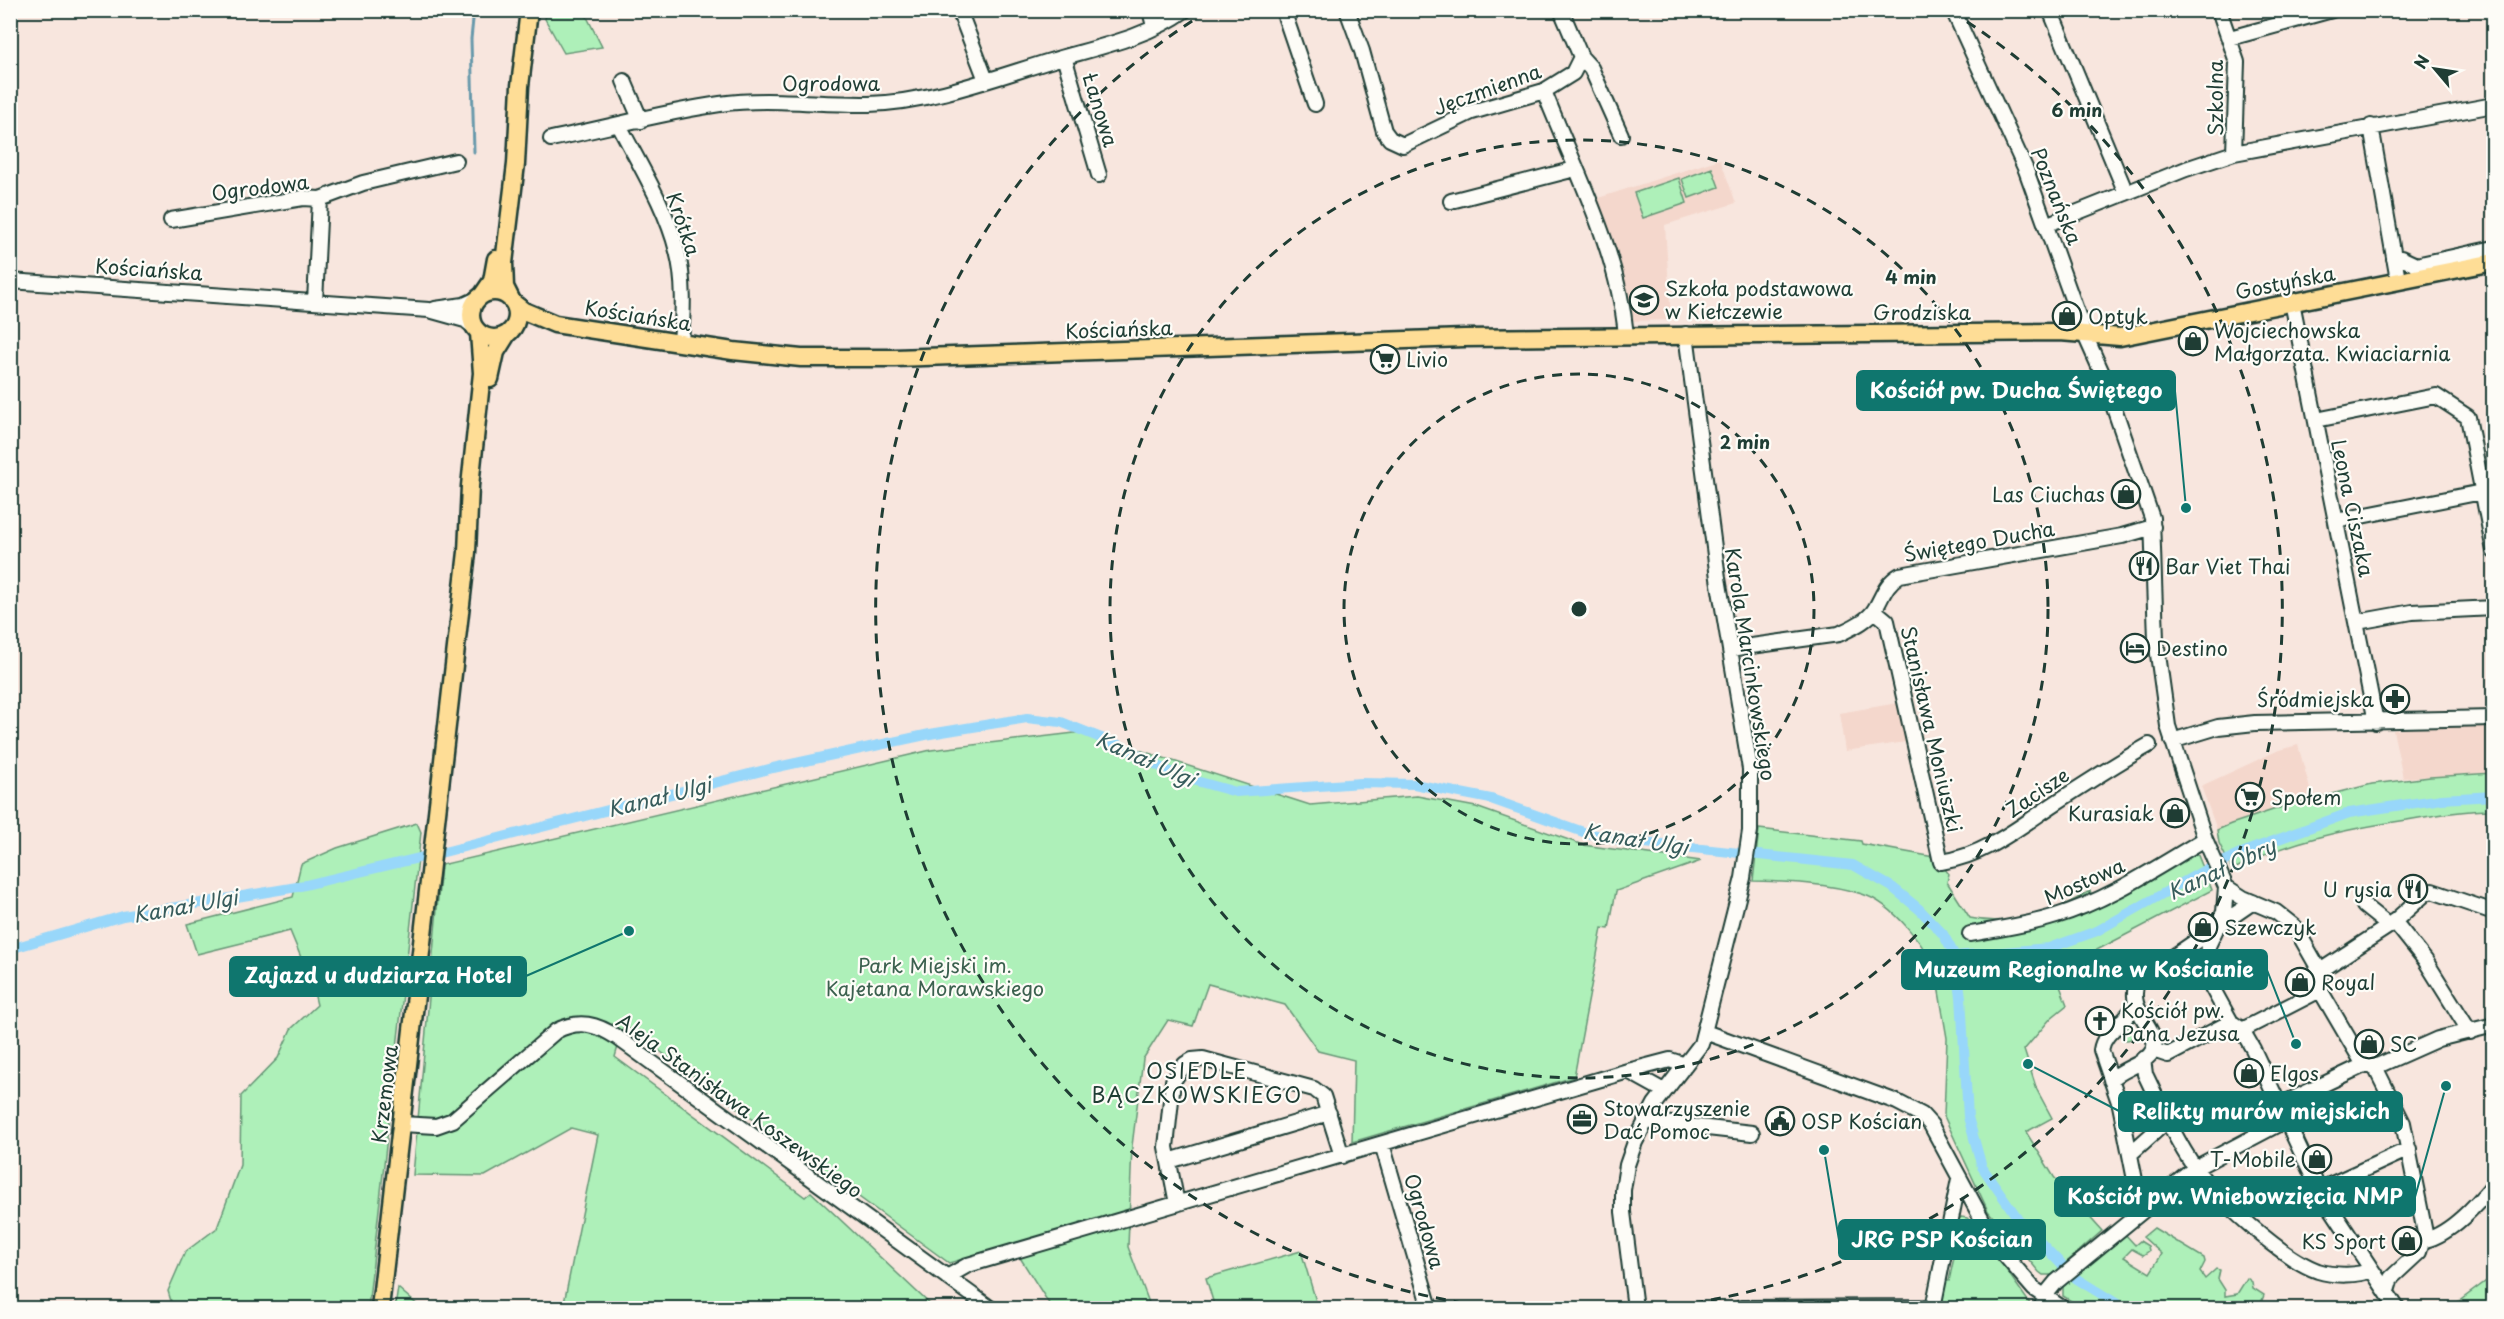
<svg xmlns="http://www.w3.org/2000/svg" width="2504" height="1319" viewBox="0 0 2504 1319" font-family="'Playpen Sans',sans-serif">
<rect width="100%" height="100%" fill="#f8e6de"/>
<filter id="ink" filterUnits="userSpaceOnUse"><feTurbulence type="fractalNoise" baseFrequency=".0167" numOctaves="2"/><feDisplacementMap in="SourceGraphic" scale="12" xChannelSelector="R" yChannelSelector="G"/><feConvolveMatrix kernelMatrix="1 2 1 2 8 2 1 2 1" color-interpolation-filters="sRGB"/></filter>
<g filter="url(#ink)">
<path fill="#f4d7cc" d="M1720,159l16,44 -71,22 6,95 -43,1 -36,-121z
M1898,703l8,39 -61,9 -6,-38z
M2493,722v51l-90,5 -10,-48z
M2298,745l15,55 -28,6 -68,24 -16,-44 78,-36z"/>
<path fill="#aef0b9" stroke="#669676" stroke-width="1.5" d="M547,11h37l18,36 -38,6 -19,-34z
M1712,168l7,19 -30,11 -7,-19z
M1679,178l8,25 -44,15 -9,-25z
M1083,732l227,73 107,-9 59,11 107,38 118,16 -85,30 -7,38 -7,-1 -28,149 -222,65 2,-82 -36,-9 -33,-46 -77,-21 -15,42 -25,-6 -25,39 -11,87 -4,101 23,61h-103l2,-3 -38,-60 -63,18 -325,-238 -9,32 190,140 6,-5 123,116h-371l35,-173 -27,-7 -86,48 -72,-1 28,-310 490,-115z
M2493,773v37c-29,0 -57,5 -86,10 -61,9 -120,21 -175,50l-13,-27 -2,-13 14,-6 54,-18 87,-22 58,-7z
M417,823l4,9 -53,476h-195l-5,-17 17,-39 32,-24 23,-63 1,-69 37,-38 13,-29 26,-24 -5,-21 -22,-53 -93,23 -10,-30 106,-27 8,-33 36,-16z
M1759,829l102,12 1,3 72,13 15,17 -2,8 23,36c39,9 87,-6 120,-27l9,17 95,-58 3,3 15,37 -117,61 3,11 -32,9 -1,11 -5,4 7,19 -16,13 -27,32 13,40 15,28 -26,14 28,45 48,54 -50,44h-9l-4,-3 -51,-61 -44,-95 3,-78 -10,-58 2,-4c-12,-28 -46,-73 -77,-82 -35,-11 -73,-12 -109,-13z
M2120 1033a7 7 0 1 1 14 0a7 7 0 1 1-14 0Z
M1961,1217l6,1 7,6 59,84h-95l5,-27h6l11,-52 -8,-2z
M2154,1228l50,30 1,4 -5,10 5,7 11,-10 4,1 -2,9 7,11v6l12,-2 10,-16 5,4 1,6 11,7 -4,11 4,2h-182l-19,-12v-10l61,-53 11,12 5,-4 8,5 1,5 -6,4 -11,-6 -8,8 26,16 12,-19 -19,-17z
M1301,1251l17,57h-103l-9,-30z
M2493,1276v32h-43z
M398,1288l23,20h-26z"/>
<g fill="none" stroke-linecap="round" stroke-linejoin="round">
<path stroke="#6899ab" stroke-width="3" d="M474,152l-3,-113 3,-29"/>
<path stroke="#98d7fa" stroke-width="10" d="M10,949l113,-33 174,-29 147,-35 329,-84 157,-34 97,-16 34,4 60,24 57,30 58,16 125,-9 53,1 77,15 95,34 40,8 227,24 39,22 27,22 24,25 12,22 6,41 7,120 14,50 37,53 42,44 16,15 47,29
M1955,956l94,-8 48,-17 104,-59 48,-22 100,-37 93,-14 52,-3
M2493,1308h1"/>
<g stroke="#1f3d34" stroke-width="18">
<path id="minor" d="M959,10l27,70
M1150,10l4,17
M1283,10l32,94
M1347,10l15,41 22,80 6,8 13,6 69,-33 72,-21 29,-18 8,-16
M1561,10l20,47 10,11 30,67
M1953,10l73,160 59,165 17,38 50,145 4,122 12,86 37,113 21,48 -2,25 -16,34 -2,23 3,13 22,40 11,8 11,19 66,141 78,118
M2050,10l76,183
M2219,10l18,52 -3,91
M2230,38l102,-28
M1064,57l35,118
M624,81l17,40
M1544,91c31,79 74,159 82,244
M619,125c21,41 47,82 58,126 8,29 6,62 4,92
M2371,126l27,154
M551,139c56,-11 112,-27 169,-35 49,-7 100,1 149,0 62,-2 122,-25 181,-43 44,-13 97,-23 135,-51
M1451,201l124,-32
M171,220l132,-22 17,1 43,-16 93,-22
M2048,224l138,-55 48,-16 260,-48
M2394,259l7,-1 15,7 78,-17
M10,281l419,29 36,10 9,7
M315,302l5,-103
M2292,302l84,420
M435,309l29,-4 13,-6
M2316,420l120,-24 32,21 26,134
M2336,521l146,-29
M1875,611l12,10 54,241c42,-6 76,-33 110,-56 32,-21 64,-42 98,-61
M2357,622l55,-10 82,-4
M1730,649l109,-15c12,-6 29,-13 36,-25 8,-13 10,-25 25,-34l222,-39 31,-9
M2172,741l46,-14 37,-4 239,-5
M2226,887l17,11 33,14 19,15 25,44v19l44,75
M2364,906l25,20
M2394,921l31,39 45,72
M1970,934c29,-5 58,-9 86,-18 53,-16 101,-49 149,-77
M2320,971l69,-45 37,-33 6,-2 62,21
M2135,1005c-9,18 -31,25 -34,45l19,55 21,105
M2242,1030l78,-40
M1705,1032l192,70 25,13 9,10 65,120 38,44 28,19
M2153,1050l15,5 63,-33
M2143,1059l2,15c15,31 30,65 50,94 21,30 88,91 123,103 16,5 39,5 54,-1
M2364,1065l11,2 28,56 22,110 -6,19 -28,26 -4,13
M2375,1067l63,-28 56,-14
M1628,1071l36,20
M2111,1080c11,-12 36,-16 42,-30 9,-20 -29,-39 -15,-69l115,-79
M2280,1105l84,-40
M1645,1121l107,12
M402,1124l34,2 17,-6 103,-89c23,-12 41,-7 62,7l372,270
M1382,1144l48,164
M2130,1154l38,-34
M1169,1161l160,-48
M2319,1190l90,-41
M1177,1204l-11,-57 7,-66 12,-17 7,-4 11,-1 111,30 9,7 19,60
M2425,1240c26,-6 52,-36 69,-56
M947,1277l21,-12 660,-194 42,-11 15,5
M1635,1308l-12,-96v-22l4,-25 8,-23 20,-38 46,-60 42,-166 7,-47v-62l-32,-191 -32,-244
M1741,1308l193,-1
M1933,1308l26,-129
M2041,1308l6,-15 9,-11 139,-114 91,-48"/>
</g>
<g stroke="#1f3d34" stroke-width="21">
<path id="major" d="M471 315a23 23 0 1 1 46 0a23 23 0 1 1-46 0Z
M483,294l9,-13 4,-22
M511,299l-6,-12 -1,-24 12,-99 4,-78 9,-76
M515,304l9,7 31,13 178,27 68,7h94l569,-20 596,-6 60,5 374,-75
M490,379l6,-27 10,-16
M380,1308l87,-756 3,-66 12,-113 -3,-40"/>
</g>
<use href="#minor" stroke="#fdfcf7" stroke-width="14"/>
<use href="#major" stroke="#fedd96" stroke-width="16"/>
</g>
</g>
<g fill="none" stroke="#1f3d34" stroke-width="3" stroke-dasharray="10 8">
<circle cx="1579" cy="609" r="235"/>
<circle cx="1579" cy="609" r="469"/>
<path d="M1499 1308A704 704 0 0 1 1206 12M1952 12A704 704 0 0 1 1659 1308"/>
</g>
<defs>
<g id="school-ring" transform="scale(1.5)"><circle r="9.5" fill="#fdfcf7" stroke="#1f3d34" stroke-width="1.5"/><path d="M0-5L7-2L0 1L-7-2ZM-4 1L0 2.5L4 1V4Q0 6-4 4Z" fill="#1f3d34"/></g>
<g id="shop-ring" transform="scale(1.5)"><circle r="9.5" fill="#fdfcf7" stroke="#1f3d34" stroke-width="1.5"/><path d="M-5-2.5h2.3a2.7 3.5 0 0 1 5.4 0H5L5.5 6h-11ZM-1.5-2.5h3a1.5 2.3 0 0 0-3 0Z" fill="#1f3d34"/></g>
<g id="supermarket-ring" transform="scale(1.5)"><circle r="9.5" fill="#fdfcf7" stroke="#1f3d34" stroke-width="1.5"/><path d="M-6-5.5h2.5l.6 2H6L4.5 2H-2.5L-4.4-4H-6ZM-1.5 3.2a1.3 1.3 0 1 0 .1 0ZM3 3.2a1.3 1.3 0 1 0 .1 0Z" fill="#1f3d34"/></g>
<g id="restaurant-ring" transform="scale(1.5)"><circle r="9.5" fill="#fdfcf7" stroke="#1f3d34" stroke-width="1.5"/><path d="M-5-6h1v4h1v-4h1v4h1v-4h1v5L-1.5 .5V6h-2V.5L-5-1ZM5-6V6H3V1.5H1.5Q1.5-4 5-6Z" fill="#1f3d34"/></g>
<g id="hotel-ring" transform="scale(1.5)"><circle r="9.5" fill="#fdfcf7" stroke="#1f3d34" stroke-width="1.5"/><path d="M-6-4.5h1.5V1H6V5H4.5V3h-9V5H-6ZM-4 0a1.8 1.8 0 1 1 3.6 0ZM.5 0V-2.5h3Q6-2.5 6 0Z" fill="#1f3d34"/></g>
<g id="pharmacy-ring" transform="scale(1.5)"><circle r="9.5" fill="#fdfcf7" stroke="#1f3d34" stroke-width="1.5"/><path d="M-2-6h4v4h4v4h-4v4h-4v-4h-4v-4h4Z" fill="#1f3d34"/></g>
<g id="church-ring" transform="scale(1.5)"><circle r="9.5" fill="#fdfcf7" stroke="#1f3d34" stroke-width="1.5"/><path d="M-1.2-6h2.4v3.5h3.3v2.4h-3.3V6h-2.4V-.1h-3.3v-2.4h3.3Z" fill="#1f3d34"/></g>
<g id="office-ring" transform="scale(1.5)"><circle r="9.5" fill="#fdfcf7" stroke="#1f3d34" stroke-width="1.5"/><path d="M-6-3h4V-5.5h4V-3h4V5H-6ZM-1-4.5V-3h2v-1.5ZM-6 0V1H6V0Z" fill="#1f3d34"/></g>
<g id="civic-ring" transform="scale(1.5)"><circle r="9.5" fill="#fdfcf7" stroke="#1f3d34" stroke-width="1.5"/><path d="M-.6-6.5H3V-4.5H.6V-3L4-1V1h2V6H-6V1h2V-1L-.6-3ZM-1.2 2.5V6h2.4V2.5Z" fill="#1f3d34"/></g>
</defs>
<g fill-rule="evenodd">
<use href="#school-ring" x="1644" y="300"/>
<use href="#shop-ring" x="2067" y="316"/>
<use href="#shop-ring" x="2193" y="341"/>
<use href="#supermarket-ring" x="1385" y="359"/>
<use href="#shop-ring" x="2126" y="494"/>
<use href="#restaurant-ring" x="2144" y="566"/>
<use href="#hotel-ring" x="2135" y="648"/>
<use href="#pharmacy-ring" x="2395" y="699"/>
<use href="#supermarket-ring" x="2250" y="797"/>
<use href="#shop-ring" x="2175" y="813"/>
<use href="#restaurant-ring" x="2413" y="889"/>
<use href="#shop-ring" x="2203" y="927"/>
<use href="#shop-ring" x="2300" y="982"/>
<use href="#church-ring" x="2100" y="1021"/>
<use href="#shop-ring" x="2369" y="1044"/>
<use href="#shop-ring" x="2249" y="1073"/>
<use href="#office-ring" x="1582" y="1119"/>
<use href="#civic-ring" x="1780" y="1121"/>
<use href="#shop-ring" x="2317" y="1159"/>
<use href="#shop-ring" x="2407" y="1241"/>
</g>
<g text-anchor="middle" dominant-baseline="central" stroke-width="4.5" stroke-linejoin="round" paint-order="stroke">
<g font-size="20" fill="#1f3d34" stroke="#fdfcf7">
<text x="831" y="83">Ogrodowa</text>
<text transform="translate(1487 89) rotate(-20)">Jęczmienna</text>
<text transform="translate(2215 98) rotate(-90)">Szkolna</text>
<text transform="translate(1101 110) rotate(73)">Łanowa</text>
<text transform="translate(260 187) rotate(-7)">Ogrodowa</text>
<text transform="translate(2057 196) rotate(68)">Poznańska</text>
<text transform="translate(684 224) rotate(71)">Krótka</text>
<text transform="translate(149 269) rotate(4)">Kościańska</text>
<text transform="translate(2285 282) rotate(-11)">Gostyńska</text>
<text x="1922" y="312">Grodziska</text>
<text transform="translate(638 315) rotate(9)">Kościańska</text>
<text transform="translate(1119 329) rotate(-2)">Kościańska</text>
<text transform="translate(2353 508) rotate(78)">Leona Ciszaka</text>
<text transform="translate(1979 541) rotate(-10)">Świętego Ducha</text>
<text transform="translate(1751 664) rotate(81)">Karola Marcinkowskiego</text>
<text transform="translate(1932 729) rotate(77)">Stanisława Moniuszki</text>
<text transform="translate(2037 792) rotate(-34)">Zacisze</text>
<text transform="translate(2084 881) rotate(-24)">Mostowa</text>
<text transform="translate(384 1094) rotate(-83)">Krzemowa</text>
<text transform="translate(740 1105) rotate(36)">Aleja Stanisława Koszewskiego</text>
<text transform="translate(1425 1221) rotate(74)">Ogrodowa</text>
</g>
<g font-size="20" fill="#1f3d34" stroke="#fdfcf7" text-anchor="start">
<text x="1665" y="288">Szkoła podstawowa<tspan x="1665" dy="23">w Kiełczewie</tspan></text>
<text x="2088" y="316">Optyk</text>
<text x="2214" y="330">Wojciechowska<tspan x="2214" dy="23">Małgorzata. Kwiaciarnia</tspan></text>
<text x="1406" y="359">Livio</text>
<text x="2105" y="494" text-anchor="end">Las Ciuchas</text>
<text x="2165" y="566">Bar Viet Thai</text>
<text x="2156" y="648">Destino</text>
<text x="2374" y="699" text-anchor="end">Śródmiejska</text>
<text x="2271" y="797">Społem</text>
<text x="2154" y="813" text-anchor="end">Kurasiak</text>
<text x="2392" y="889" text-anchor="end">U rysia</text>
<text x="2224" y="927">Szewczyk</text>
<text x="2321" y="982">Royal</text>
<text x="2121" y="1010">Kościół pw.<tspan x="2121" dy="23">Pana Jezusa</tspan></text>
<text x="2390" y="1044">SC</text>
<text x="2270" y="1073">Elgos</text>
<text x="1603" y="1108">Stowarzyszenie<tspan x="1603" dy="23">Dać Pomoc</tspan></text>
<text x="1801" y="1121">OSP Kościan</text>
<text x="2296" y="1159" text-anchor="end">T-Mobile</text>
<text x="2386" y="1241" text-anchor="end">KS Sport</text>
</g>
<g font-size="20" fill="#3c614f" stroke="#fdfcf7">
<text x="935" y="965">Park Miejski im.<tspan x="935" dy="23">Kajetana Morawskiego</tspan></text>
</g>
<g font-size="21" font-style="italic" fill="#375c5c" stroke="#fdfcf7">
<text transform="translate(1146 758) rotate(24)">Kanał Ulgi</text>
<text transform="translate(659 796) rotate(-14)">Kanał Ulgi</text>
<text transform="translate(1636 838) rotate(9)">Kanał Ulgi</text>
<text transform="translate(2221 868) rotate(-25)">Kanał Obry</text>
<text transform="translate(185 905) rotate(-10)">Kanał Ulgi</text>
</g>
<g font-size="21" letter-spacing="1.5" fill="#1f3d34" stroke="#fdfcf7">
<text x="1197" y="1070">OSIEDLE<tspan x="1197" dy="24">BĄCZKOWSKIEGO</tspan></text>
</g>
</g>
<circle cx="1579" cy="609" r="9" fill="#1f3d34" stroke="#fdfcf7" stroke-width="3"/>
<g font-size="18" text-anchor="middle" font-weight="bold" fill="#1f3d34" stroke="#fdfcf7" stroke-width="4.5" stroke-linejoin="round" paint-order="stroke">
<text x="2077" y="117">6 min</text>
<text x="1911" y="284">4 min</text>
<text x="1745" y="449">2 min</text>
</g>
<path fill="none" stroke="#0f766e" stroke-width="2" d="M2186 508L2175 391M2296 1044L2267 970M629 931L526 976M2028 1064L2119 1111M2446 1086L2415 1197M1824 1150L1839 1240"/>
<g fill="#0f766e" stroke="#fdfcf7" stroke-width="2">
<circle cx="2186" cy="508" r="6"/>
<circle cx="2296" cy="1044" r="6"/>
<circle cx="629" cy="931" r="6"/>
<circle cx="2028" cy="1064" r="6"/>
<circle cx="2446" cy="1086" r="6"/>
<circle cx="1824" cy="1150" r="6"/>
</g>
<g fill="#0f766e" stroke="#0f766e" stroke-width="2">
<rect x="1857" y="371" width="318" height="39" rx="6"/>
<rect x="1902" y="950" width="365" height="39" rx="6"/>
<rect x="230" y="957" width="296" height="39" rx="6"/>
<rect x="2119" y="1092" width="283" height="39" rx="6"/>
<rect x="2055" y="1177" width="360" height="39" rx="6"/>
<rect x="1839" y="1220" width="206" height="39" rx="6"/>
</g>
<g font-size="21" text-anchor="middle" font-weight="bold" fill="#fff">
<text x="2016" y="398">Kościół pw. Ducha Świętego</text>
<text x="2084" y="977">Muzeum Regionalne w Kościanie</text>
<text x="378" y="983">Zajazd u dudziarza Hotel</text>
<text x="2261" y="1119">Relikty murów miejskich</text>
<text x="2235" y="1204">Kościół pw. Wniebowzięcia NMP</text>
<text x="1942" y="1247">JRG PSP Kościan</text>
</g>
<rect width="2504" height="1319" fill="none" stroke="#fdfcf7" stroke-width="36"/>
<rect x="18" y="18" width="2468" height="1283" fill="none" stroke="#1f3d34" stroke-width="2" filter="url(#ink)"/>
<g transform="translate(2435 69) rotate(299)" stroke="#fdfcf7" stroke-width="4.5" paint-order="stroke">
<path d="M0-4.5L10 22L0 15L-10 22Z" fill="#1f3d34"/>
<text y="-9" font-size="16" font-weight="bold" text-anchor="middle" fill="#1f3d34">N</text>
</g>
</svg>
